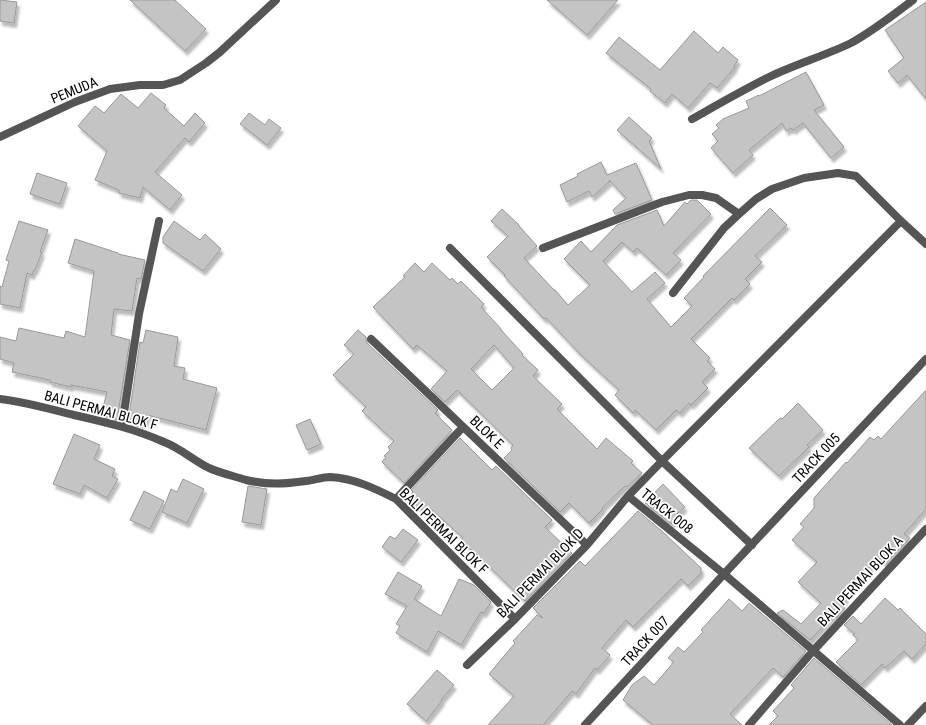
<svg xmlns="http://www.w3.org/2000/svg" width="926" height="725" viewBox="0 0 926 725" font-family="'Roboto Condensed',sans-serif">
<defs>
<filter id="shadow"><feDropShadow dx="2.5" dy="4.5" stdDeviation="1" flood-color="#0004"/></filter>
</defs>
<rect width="100%" height="100%" fill="#fff"/>
<path fill="#c4c4c4" stroke="#999" fill-rule="evenodd" filter="url(#shadow)" d="M0,0l17,2 -3,21 -14,-2z
M130,0h45l31,29 -21,22z
M547,0h71l-31,35z
M926,2v97l-19,-24 -9,8 -10,-12 16,-13 -19,-28z
M694,31l24,22 5,-6 15,13 -4,6 1,1 -18,21 -7,-5 -22,25 -16,-14 -7,9 -15,-12 1,-2 -45,-36 13,-16 41,33z
M806,72l18,33 -10,5 30,37 -13,11 -28,-35 -10,7 -2,-2 -5,3 -4,-8 -33,27 4,5 -20,18 -22,-25 7,-7 -6,-7 7,-6 -3,-3 7,-6 26,-11 -3,-7 13,-6v1z
M151,93l15,12 -2,3 20,18 11,-13 10,10 -16,19 -4,-4 -30,34 27,23 -12,15 -27,-23 -3,11 -21,-5v-3l-24,-10 12,-29 -29,-25 17,-20 9,7 17,-19 17,14z
M249,113l16,12 4,-6 12,9 -14,17 -27,-21z
M629,117l23,21 -3,3 12,28 -44,-39z
M601,162l6,13 29,-12 16,37 -37,14 -2,-4 13,-12 -17,-18 1,1 -18,16 -3,-6 -22,11 -7,-17 18,-9 -1,-2z
M37,173l30,10 -7,21 -30,-10z
M691,200h6l14,14 -38,39 8,7 -15,15 -29,-27 -4,4 -11,-10 -19,19 29,31 23,-20 10,11 -18,16 24,28 21,-21 -8,-8 20,-21 -1,-1 67,-68 17,17 -32,31 7,6 -17,17 5,5 -16,16 -2,-2 -41,41 19,19 -3,3 8,8 -13,13 6,6 -17,17 -2,-2 -9,10 -4,-3 -20,20 -21,-20 -2,3 -18,-18 4,-5 -38,-35 -35,-37 -2,1 -40,-43 1,-1 -18,-18 21,-21 -17,-15 11,-12 17,16v1l18,20 -13,12 30,32h1l13,15 22,-20 -26,-26 17,-18 10,11 26,-27 40,-15 7,16 21,-24 2,2z
M19,221l29,9 -8,22h2l-7,18h-1l-2,5 -5,-2 -7,35 -20,-4v-18l2,1 7,-26 -3,-1z
M174,221l26,19 5,-6 16,15 -18,22 -40,-28v-6z
M75,239l43,14v1l27,6 -4,19 -4,-1 -5,33 -18,-2 -3,26 19,5 -13,80 -16,-5 6,-23 -36,-7v2l-21,-5v-2l-38,-8 2,-9 -14,-4v-22l16,4 3,-13 45,10 2,-7 19,6 9,-66 -26,-8z
M415,263l9,9 8,-9 18,17 2,-2 6,6 3,-3 23,23 -3,3 20,22v1l22,24 -1,1 16,15 -5,6 29,28 -5,5 40,40 9,-11 27,23 -2,2 11,10 -15,14 -2,-1 -23,22 1,1 -14,14 -20,-20 -9,9 -56,-54 8,-8 -1,-2 2,-3 -56,-55 -12,12 -14,-13 16,-18 -30,-26 -4,4 -40,-42 32,-30 -2,-1zM494,345l20,23 -22,22 -21,-21z
M146,330l32,7 -4,29 11,2 -2,11 34,9 -11,42 -59,-15 -2,9 -17,-2 12,-80 3,1z
M358,330l8,7v3l1,3 71,67 -3,3 17,17 -48,53 -22,-21 4,-5 -2,-1 6,-6 -2,-3 6,-6 -32,-30 4,-4 -33,-32 21,-21 -10,-9z
M926,390v119l-22,25 6,4 -16,16 -8,10 -8,-6 -34,38 2,2 -5,6 4,4 -9,10 -3,-2 -23,24 -33,-27 6,-3 18,14 20,-21 -23,-21 19,-20 -25,-22 12,-13 -4,-3 14,-16v-10l32,-36 1,1 23,-26 4,3 4,-4 3,3z
M798,403l25,27 -16,15 2,2 -30,29 -30,-28 31,-30 2,1z
M310,419l11,25 -14,6 -11,-25z
M74,434l26,11 -6,14 21,10 -3,7 6,3 -11,19 -23,-13 -4,9 -27,-10z
M460,438l32,32 4,-4 56,54 -7,7 27,26 -47,48 -64,-61 2,-2 -33,-30 -5,5 -16,-16 4,-5 -2,-2z
M183,479l21,10 -17,34 -25,-11 9,-23 6,3z
M663,484l22,23 -8,7 2,2 -8,8 -26,-21z
M248,486l19,3 -6,36 -19,-3z
M144,491l20,10 -14,28 -20,-9z
M638,511l25,21 38,36v5l-13,13 -7,-7 -48,48 -7,-7 -24,28 8,7 -13,15 -2,-2 -19,26 -4,-3 -29,34h-55l26,-29 -25,-22 26,-31 -2,-2 24,-26 6,3 -10,-10 47,-47 5,5z
M403,529l15,11 -17,22 -19,-15 8,-11 5,3z
M398,572l24,14 -8,13 27,17 18,-37 15,6 17,17 -7,11 -3,-1 -20,33 -23,-14 -11,21 -31,-19 4,-7 -4,-2 11,-18 -22,-12z
M885,598l13,12 2,-2 26,26v10l-14,15 -8,-8 -19,17 -3,-4 -21,21 -25,-23 22,-22 -5,-5 2,-1 -11,-9 9,-9 8,8z
M729,599l13,12 7,-8 57,48 -23,26 -10,-9 -43,46 12,11h-89l-30,-25 9,-15 12,-9 10,9 20,-23 -6,-4 10,-11 6,5 19,-20 -2,-2z
M814,658l78,67h-123l9,-9 -5,-5 21,-23 -3,-3z
M437,670l17,15 -13,15 1,1 -16,20 -19,-17z"/>
<g fill="none" stroke-linecap="round" stroke-linejoin="round">
<path stroke="#555" stroke-width="8" d="M692,119c25,-14 51,-29 77,-42 27,-13 55,-21 82,-34 22,-12 42,-28 62,-43
M0,137l75,-35 35,-13 30,-4h23l17,-5 26,-17 14,-11 56,-52
M450,248l212,213 -34,35 -41,49 -72,74 -48,46
M543,248l119,-46 27,-7h13l14,3 23,16
M673,293l51,-65 15,-14 17,-15 16,-10 32,-11 34,-5 18,3 45,45 25,23
M371,339l216,206
M0,399c25,3 50,10 74,16 31,7 61,14 90,27 16,6 29,18 45,26 11,5 25,8 37,12 22,5 39,4 60,1 8,-1 17,-4 24,-4 24,1 46,12 66,22l119,120
M122,426l17,-112 20,-93
M628,496l96,78 176,151
M396,499l67,-72
M752,545l-90,-84 239,-240
M585,725l139,-151 202,-215
M749,725l64,-74 113,-122
M908,725l18,-19"/>
</g>
<g text-anchor="middle" dominant-baseline="central" stroke-width="3.5" stroke-linejoin="round" paint-order="stroke">
<g font-size="14" fill="#000" stroke="#fff">
<text transform="translate(74 90) rotate(-22)">PEMUDA</text>
<text transform="translate(101 410) rotate(15)">BALI PERMAI BLOK F</text>
<text transform="translate(487 432) rotate(44)">BLOK E</text>
<text transform="translate(816 458) rotate(-47)">TRACK 005</text>
<text transform="translate(667 511) rotate(39)">TRACK 008</text>
<text transform="translate(444 531) rotate(44)">BALI PERMAI BLOK F</text>
<text transform="translate(540 573) rotate(-46)">BALI PERMAI BLOK D</text>
<text transform="translate(860 581) rotate(-47)">BALI PERMAI BLOK A</text>
<text transform="translate(645 641) rotate(-47)">TRACK 007</text>
</g>
</g>
</svg>
